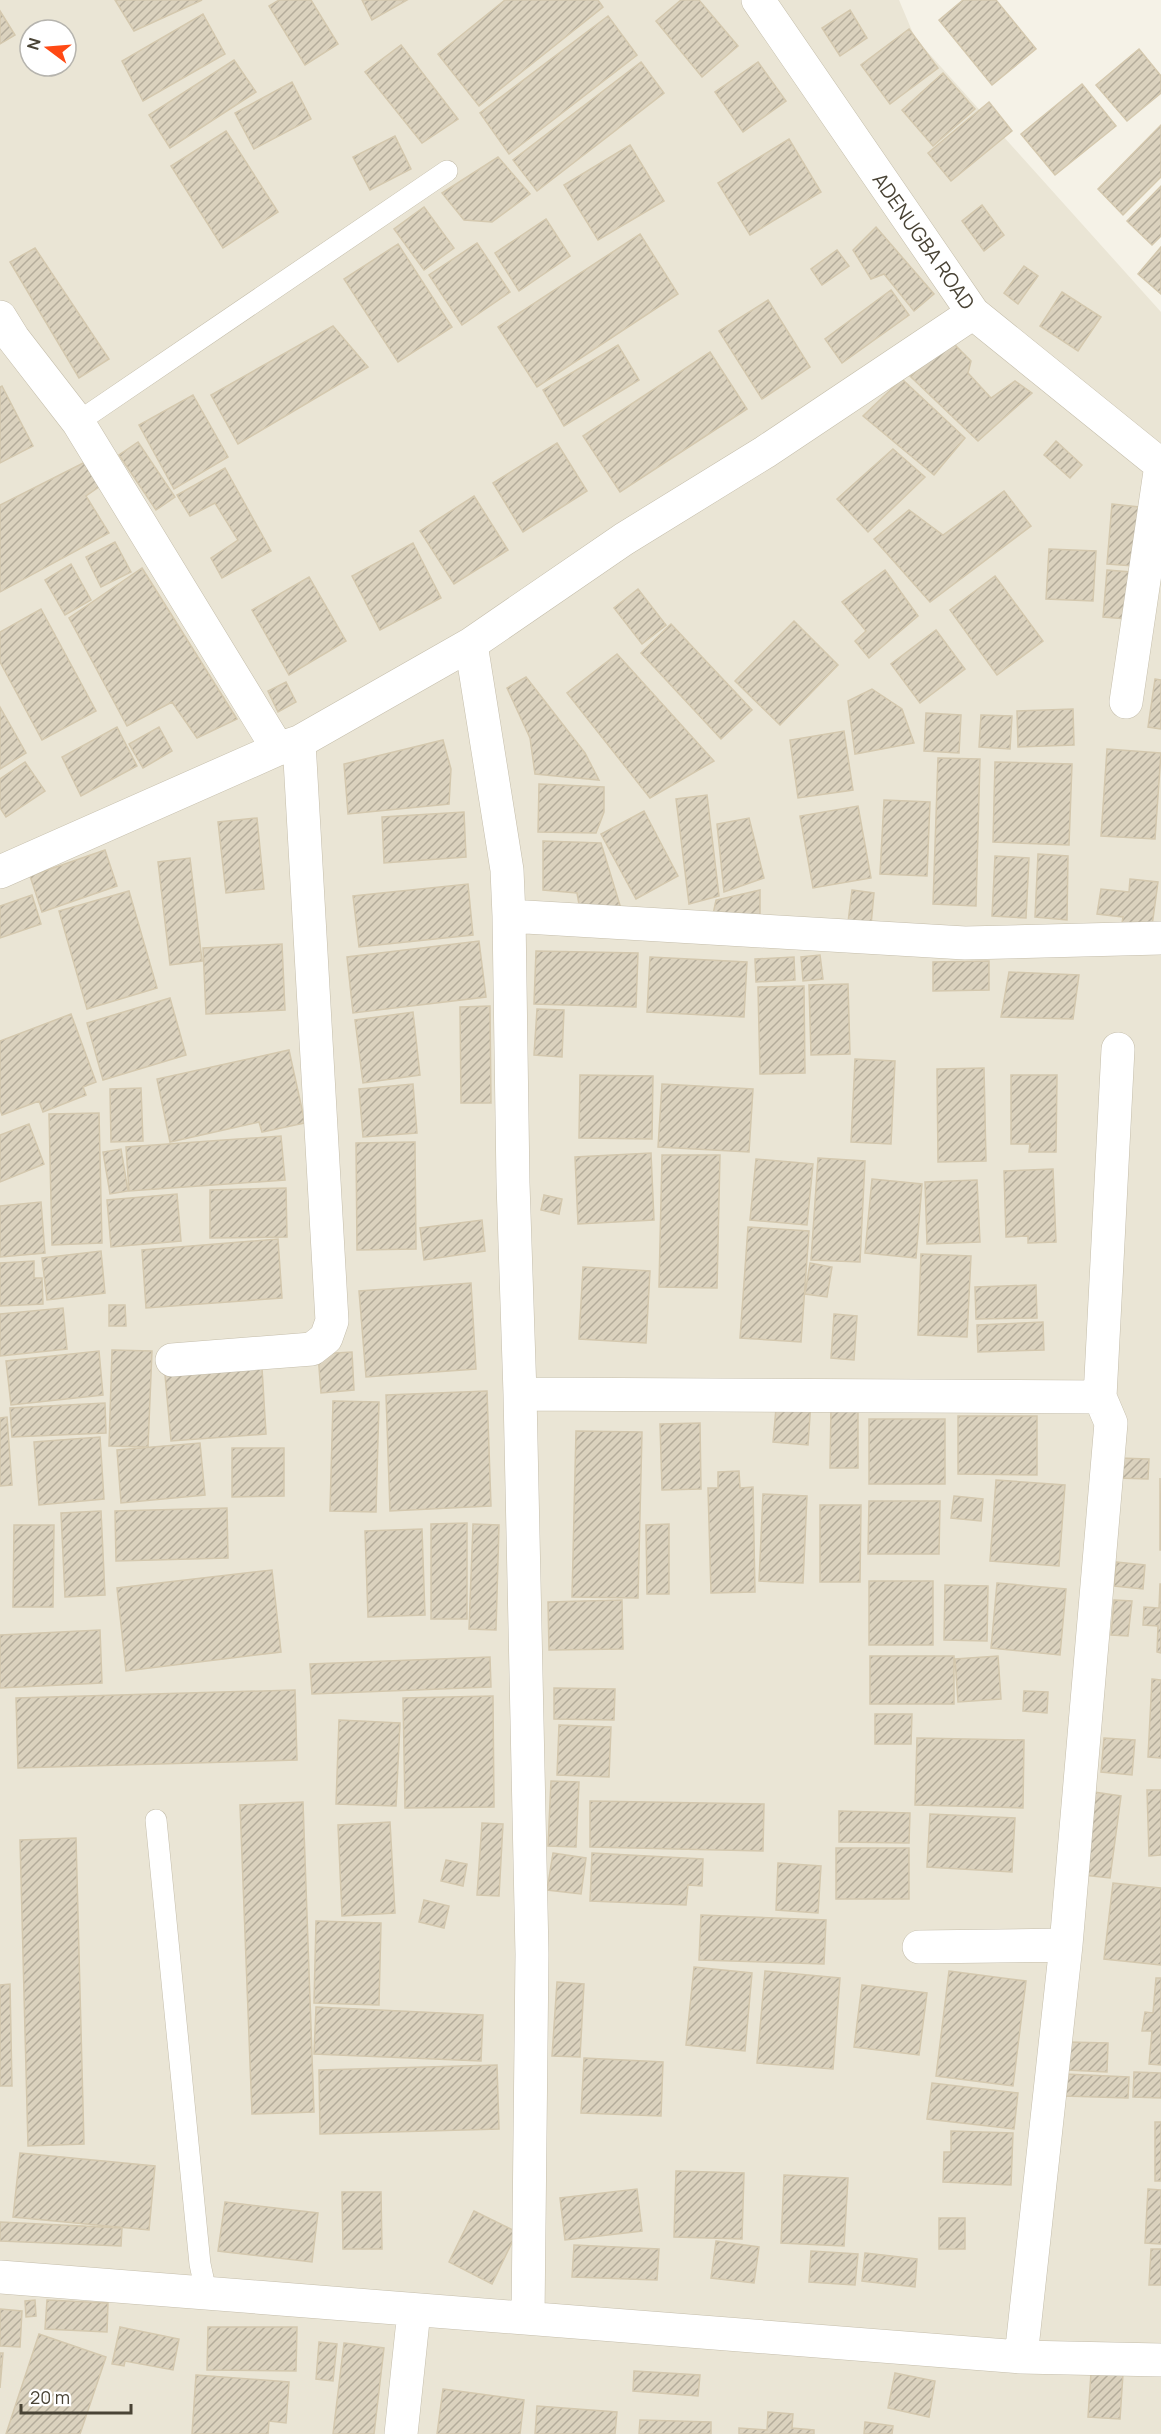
<svg xmlns="http://www.w3.org/2000/svg" width="1161" height="2434" viewBox="0 0 1161 2434" font-family="Manrope,sans-serif">
<defs>
<pattern id="building-hatch" width="6" height="6" patternUnits="userSpaceOnUse" patternTransform="scale(1.5)"><rect width="6" height="6" fill="#dbd2be"/><path d="M-1 1l2-2M0 6l6-6M5 7l2-2" fill="none" stroke="#b4ac9b"/></pattern>
</defs>
<rect width="100%" height="100%" fill="#f5f2e7"/>
<path fill="#eae5d5" fill-rule="evenodd" d="M0,0h899l16,38 246,274v2122h-1161zM30,30h36v36h-36z"/>
<path fill="url(#building-hatch)" stroke="#d4c8ae" stroke-width="1.5" d="M115,0h87l-68,31z
M279,0h32l27,44 -33,21 -36,-59z
M362,0h45l-35,20z
M505,0h93l5,7 -124,99 -41,-52z
M681,0h18l39,46 -36,31 -46,-56z
M963,0h33l40,49 -44,36 -53,-65z
M850,10l17,28 -27,18 -18,-28z
M0,11l15,24 -15,9z
M203,14l22,40 -82,47 -21,-40z
M608,16l29,39 -128,99 -29,-41z
M909,29l29,39 -48,36 -29,-39z
M401,45l57,74 -36,24 -57,-71z
M1139,49l22,27v17l-34,28 -31,-36z
M234,60l22,32 -86,56 -21,-33z
M641,62l23,31 -127,98 -24,-31z
M758,62l28,39 -43,31 -28,-40z
M943,73l32,36 -42,37 -31,-36z
M292,82l19,37 -57,30 -19,-36z
M1082,84l34,42 -61,49 -34,-41z
M989,102l23,29 -61,50 -23,-28z
M1161,125v52l-38,38 -25,-26z
M226,131l52,81 -55,36 -52,-82z
M395,136l16,33 -41,21 -17,-33z
M789,139l32,53 -71,43 -32,-52z
M630,145l34,56 -66,39 -34,-55z
M498,157l32,37 -38,28 -28,-2 -22,-27z
M1161,186v50l-9,9 -25,-24z
M982,205l22,30 -20,16 -22,-30z
M424,207l30,41 -30,22 -30,-41z
M546,219l24,37 -51,35 -24,-38z
M876,227l58,67 -20,17 -30,-37 -13,5 -18,-29z
M640,234l38,60 -141,93 -39,-60z
M477,243l33,49 -48,33 -33,-50z
M398,244l54,83 -54,35 -54,-83z
M1161,247v47l-23,-20z
M35,248l74,111 -30,19 -69,-116z
M837,250l12,16 -27,19 -11,-16z
M1024,266l14,10 -20,28 -14,-11z
M891,290l18,25 -67,48 -17,-24z
M1062,292l39,25 -23,34 -38,-25z
M768,300l42,67 -48,32 -43,-68z
M333,326l35,41 -130,77 -27,-49z
M953,343l18,18 -3,12 23,25 24,-17 17,12 -54,48 -68,-65z
M618,345l21,35 -75,46 -21,-36z
M710,352l37,57 -127,83 -37,-56z
M902,379l63,59 -31,37 -71,-59z
M2,386l31,60 -33,17v-76z
M193,395l35,62 -54,32 -35,-64z
M1056,441l26,24 -12,13 -26,-23z
M138,442l37,55 -19,13 -37,-55z
M557,443l30,48 -64,41 -30,-49z
M893,449l32,28 -57,55 -31,-33z
M91,459l12,25 -17,12 23,37 -109,59v-87z
M225,468l46,83 -49,27 -11,-20 27,-18 -23,-37 -25,13 -13,-21z
M1004,491l27,35 -101,76 -56,-63 35,-29 34,25z
M474,496l34,54 -54,34 -34,-53z
M1112,504l27,3 -5,59 -27,-2z
M115,542l16,30 -30,15 -15,-30z
M413,543l28,55 -61,32 -28,-54z
M1049,549l47,2 -3,50 -47,-2z
M71,564l20,36 -26,15 -20,-35z
M142,568l95,151 -40,19 -25,-36 -45,24 -58,-108z
M885,570l33,46 -49,42 -14,-17 11,-10 -24,-29z
M1107,570l24,2 -4,47 -24,-2z
M995,576l48,65 -46,34 -47,-65z
M309,577l37,64 -57,34 -37,-65z
M638,589l28,36 -24,19 -28,-36z
M41,609l55,102 -54,29 -42,-78v-30z
M794,621l44,44 -58,60 -45,-44z
M671,624l81,86 -31,29 -80,-86z
M936,630l29,39 -45,34 -29,-39z
M617,654l97,107 -64,37 -83,-105z
M526,677l59,76 14,27 -64,-6 -5,-36 -23,-50z
M1155,679l6,1v49l-13,-2z
M286,682l10,20 -18,10 -10,-21z
M872,689l30,20 12,34 -59,11 -7,-53z
M0,707l26,46 -26,16z
M1073,709l1,36 -56,2 -1,-36z
M926,713l35,2 -2,38 -35,-2z
M981,715l31,1 -2,33 -31,-2z
M117,727l20,39 -56,30 -19,-39z
M159,727l13,24 -29,17 -14,-24z
M844,731l9,59 -55,8 -8,-58z
M443,740l8,29 -2,35 -101,10 -4,-50z
M1107,749l54,4 -6,86 -54,-3z
M938,758l42,1 -4,147 -43,-2z
M25,762l20,29 -39,26 -6,-9v-29z
M995,762l77,2 -3,81 -76,-3z
M539,784l65,3v25l-8,21 -58,-1z
M707,795l12,101 -30,8 -13,-105z
M884,800l46,2 -3,74 -47,-2z
M858,806l13,72 -58,10 -13,-72z
M644,811l34,65 -42,23 -35,-65z
M464,812l2,45 -82,6 -2,-46z
M257,818l7,71 -38,4 -8,-71z
M749,818l15,60 -40,14 -7,-68z
M543,841l58,2 21,69 -42,-2 -3,-17 -34,-3z
M105,850l12,36 -75,26 -12,-36z
M1038,854l30,2 -1,64 -32,-3z
M995,856l34,2 -3,60 -34,-2z
M190,858l12,103 -32,4 -12,-103z
M1130,879l28,3 -6,44 -30,-3 1,-6 -26,-3 4,-25 28,3z
M468,884l5,51 -114,12 -6,-51z
M760,890v32l-48,-3 4,-19z
M852,890l22,3 -3,32 -23,-3z
M129,891l28,97 -70,21 -28,-98z
M32,895l9,29 -41,14v-32z
M479,941l7,56 -133,16 -6,-56z
M282,944l3,66 -79,4 -3,-66z
M536,951l102,2 -2,54 -102,-3z
M820,955l3,24 -20,2 -2,-24z
M650,957l97,5 -3,55 -97,-5z
M794,957l1,23 -39,2 -1,-23z
M989,961v29l-56,1v-29z
M1009,972l70,3 -6,44 -72,-2z
M848,984l2,70 -39,1 -2,-70z
M804,986l1,87 -45,1 -2,-87z
M170,998l16,57 -83,25 -16,-57z
M490,1006l1,97h-30l-1,-96z
M537,1009l27,1 -2,47 -28,-2z
M413,1012l7,63 -57,8 -8,-63z
M71,1014l25,68 -13,5 3,8 -43,17 -4,-11 -37,14 -2,-6v-68z
M289,1050l16,73 -43,9 -3,-10 -89,20 -13,-63z
M855,1059l40,2 -4,83 -40,-2z
M984,1068l2,93 -48,1 -1,-93z
M580,1075l73,1 -1,63 -73,-1z
M1011,1075h46l-1,77h-27l1,-8h-19z
M413,1084l4,49 -54,4 -4,-48z
M662,1084l91,5 -4,63 -91,-5z
M141,1088l2,53 -32,1 -1,-53z
M99,1113l3,130 -50,2 -3,-131z
M29,1124l15,40 -44,18v-47z
M281,1136l4,44 -156,11 -3,-44z
M415,1142l1,107 -59,1 -1,-107z
M121,1149l7,42 -18,3 -7,-42z
M651,1153l3,67 -76,4 -3,-67z
M662,1155h58l-3,133 -58,-1z
M818,1158l47,3 -5,101 -49,-2z
M756,1159l57,5 -6,61 -57,-5z
M1053,1169l3,73 -28,1v-7l-22,1 -2,-66z
M872,1179l50,5 -6,74 -51,-5z
M977,1180l3,62 -53,2 -2,-62z
M286,1188l1,49 -77,1v-48z
M177,1194l4,47 -70,6 -4,-47z
M544,1195l18,4 -3,15 -18,-4z
M41,1202l4,51 -45,4v-51z
M482,1220l3,31 -61,9 -4,-32z
M748,1227l61,4 -8,111 -61,-4z
M278,1239l4,59 -136,10 -4,-58z
M101,1251l4,42 -58,7 -5,-42z
M921,1254l50,2 -4,81 -49,-2z
M34,1261v17h8l1,26 -43,2v-43z
M810,1263l22,4 -5,30 -22,-3z
M583,1267l67,4 -4,72 -67,-4z
M471,1283l5,86 -110,8 -7,-86z
M1036,1285l1,33 -61,1 -1,-32z
M109,1305h16l1,21h-17z
M63,1308l4,41 -67,7v-42z
M834,1314l23,2 -3,44 -23,-2z
M1043,1322l1,28 -66,2 -1,-27z
M112,1350l40,1 -4,96 -39,-1z
M99,1351l4,44 -92,10 -5,-44z
M352,1352l2,38 -33,3 -3,-39z
M262,1368l4,66 -95,7 -6,-66z
M487,1391l4,115 -101,5 -4,-116z
M777,1397l34,4 -3,44 -35,-3z
M333,1401l46,1 -3,110 -46,-1z
M105,1403l1,30 -94,4 -2,-29z
M831,1406h27v62h-28z
M958,1416h79v59l-79,-1z
M7,1417l5,68 -12,1v-68z
M869,1419h76v65h-76z
M700,1423l1,66 -39,1 -2,-66z
M576,1431l66,1 -4,166 -66,-1z
M100,1437l4,62 -65,6 -5,-63z
M200,1443l5,52 -84,8 -4,-53z
M232,1448h52v48l-52,1z
M1118,1458l31,1 -1,20 -31,-1z
M739,1471l1,17 13,-1 2,105 -44,1 -3,-105h10v-16z
M1160,1478l1,72h-1z
M996,1480l69,5 -6,81 -69,-5z
M763,1494l44,2 -4,87 -44,-2z
M954,1496l29,3 -2,22 -30,-3z
M869,1501h71l-1,53h-71z
M820,1505h41l-1,77h-40z
M227,1508l1,50 -112,3 -1,-50z
M101,1511l4,84 -40,2 -4,-84z
M467,1523v96h-36v-95z
M473,1524l26,1 -3,105 -27,-1z
M669,1524v70h-22l-1,-69z
M14,1525h40l-1,82h-40z
M422,1529l3,86 -57,2 -3,-86z
M1116,1562l29,3 -2,24 -29,-3z
M272,1570l9,82 -155,19 -9,-83z
M869,1581h64v64h-64z
M997,1583l69,6 -6,66 -69,-7z
M1160,1584h1v69l-4,-1 1,-26 -15,-1 1,-18 15,1z
M945,1585l43,1 -1,55 -43,-1z
M622,1600l1,49 -74,1 -1,-48z
M1114,1600l18,1 -4,35 -17,-1z
M100,1630l2,53 -102,5v-53z
M870,1656h84v48h-84z
M998,1656l3,43 -43,3 -3,-43z
M490,1657l1,30 -179,7 -2,-30z
M1152,1679l9,1v78l-13,-1z
M554,1688l61,1 -1,31 -60,-1z
M295,1690l2,70 -279,8 -2,-70z
M1024,1691l24,1 -1,21 -24,-2z
M493,1696l1,111 -89,1 -2,-110z
M875,1714h37l-1,30h-36z
M339,1720l61,3 -4,83 -60,-2z
M559,1725l52,2 -2,50 -52,-2z
M917,1738l107,2 -1,68 -108,-3z
M1104,1738l31,2 -3,35 -31,-3z
M551,1781l28,1 -3,65 -28,-1z
M1147,1790h14v65l-12,1z
M1094,1792l27,4 -11,82 -27,-3z
M590,1801l174,3 -1,47 -173,-4z
M303,1802l11,310 -62,2 -12,-309z
M839,1811l71,2 -1,30 -70,-1z
M930,1814l85,4 -3,54 -85,-5z
M390,1822l5,91 -53,3 -4,-91z
M482,1823l21,1 -4,72 -22,-1z
M76,1838l8,306 -56,2 -8,-306z
M836,1848h73v51h-73z
M553,1853l33,5 -5,36 -34,-4z
M592,1853l111,6 -1,27 -14,-1 -2,20 -96,-4z
M446,1860l21,4 -4,22 -22,-5z
M778,1863l43,3 -3,47 -42,-3z
M1113,1883l48,5v77l-57,-6z
M424,1900l25,6 -5,22 -25,-6z
M701,1915l125,5 -2,44 -125,-4z
M316,1921l65,2 -2,82 -65,-2z
M694,1967l58,6 -7,78 -59,-6z
M765,1971l75,7 -7,91 -76,-6z
M949,1971l77,10 -13,105 -77,-10z
M1156,1978h5v87l-12,-1 3,-33h-10l3,-19 8,1z
M557,1982l27,2 -4,73 -28,-1z
M10,1984l2,102h-12v-101z
M862,1985l65,8 -8,62 -65,-8z
M316,2007l167,8 -2,46 -167,-7z
M1068,2042l40,1 -1,29 -40,-2z
M584,2058l79,4 -2,54 -80,-3z
M497,2065l2,64 -179,5 -1,-64z
M1134,2072l27,1v25l-28,-1z
M1065,2074l64,3 -1,21 -64,-2z
M932,2083l86,10 -4,36 -87,-10z
M1155,2122h6v59h-6z
M951,2131l62,2 -2,52 -68,-3 1,-30h7z
M20,2153l135,13 -6,64 -136,-13z
M676,2171l68,2 -2,66 -68,-2z
M784,2175l64,3 -4,68 -63,-3z
M637,2189l5,42 -77,9 -5,-42z
M1148,2189l13,1v54l-16,-1z
M342,2192h39l1,57h-39z
M225,2202l93,11 -6,49 -94,-11z
M474,2211l43,21 -25,52 -43,-22z
M939,2218h26v31h-26z
M0,2222l122,6 -1,18 -121,-5z
M716,2241l43,6 -5,36 -43,-5z
M574,2245l85,4 -2,31 -85,-3z
M1151,2249h10v36h-12z
M811,2251l47,3 -3,31 -46,-3z
M865,2253l52,6 -2,28 -53,-6z
M35,2300l1,16 -10,1 -1,-16z
M47,2300l61,3 -1,29 -62,-3z
M0,2309l22,2 -2,36 -20,-1z
M120,2327l59,12 -6,31 -48,-9 -1,5 -12,-2z
M208,2327h89l-1,44 -89,-1z
M39,2334l67,23 -26,77h-74z
M319,2342l18,2 -4,37 -17,-2z
M344,2343l40,5 -10,86h-41z
M0,2353h3l-3,35z
M634,2371l66,4 -2,21 -65,-5z
M895,2373l40,8 -6,36 -41,-9z
M1091,2373l32,1 -3,45 -32,-2z
M196,2375l93,7 -3,41 -17,-2 -1,13h-76z
M443,2389l81,11 -4,34h-83z
M537,2406l80,6 -2,22h-80z
M768,2412l25,2 -1,14 22,2v4h-75v-6l28,2z
M640,2420l71,2v12h-72z
M865,2422l28,4 -1,8h-28z"/>
<g fill="none" stroke-linecap="round" stroke-linejoin="round">
<g stroke="#c5beab" stroke-width="22">
<path id="service" d="M78,422l369,-251
M156,1820l44,444 6,28"/>
</g>
<g stroke="#c5beab" stroke-width="34">
<path id="minor" d="M758,0l215,313 188,152 -35,237
M0,317l13,21 65,84 200,327
M471,644l36,226 2,46 4,267 7,211 12,560 -4,363
M0,872l278,-123 21,-7 172,-98 153,-105 141,-87 208,-139
M509,916l456,27 196,-5
M172,1360l140,-11 14,-11 6,-17 -33,-579
M520,1394l580,3
M919,1947l147,-2
M0,2277l1021,80 140,3
M1021,2357l45,-412 45,-522 -11,-26 18,-348
M401,2434l13,-123"/>
</g>
<use href="#service" stroke="#fff" stroke-width="21"/>
<use href="#minor" stroke="#fff" stroke-width="33"/>
</g>
<g text-anchor="middle" dominant-baseline="central" stroke-width="4.5" stroke-linejoin="round" paint-order="stroke">
<g font-size="20" fill="#494335" stroke="#fff">
<text transform="translate(924 241) rotate(55)">ADENUGBA ROAD</text>
</g>
</g>
<g transform="translate(48 48) rotate(286)"><circle r="28" fill="#ffffff" stroke="#b6b4ae" stroke-width="1.5"/>
<path d="M0-4.5L10 22L0 15L-10 22Z" fill="#ff4914"/>
<text y="-9" font-size="16" font-weight="bold" text-anchor="middle" fill="#494335">N</text>
</g>
<path d="M21 2404v9h110v-9" fill="none" stroke="#494335" stroke-width="3"/>
<text x="30" y="2404" font-size="18" fill="#494335" stroke="#ffffff" stroke-width="4.5" paint-order="stroke">20 m</text>
</svg>
